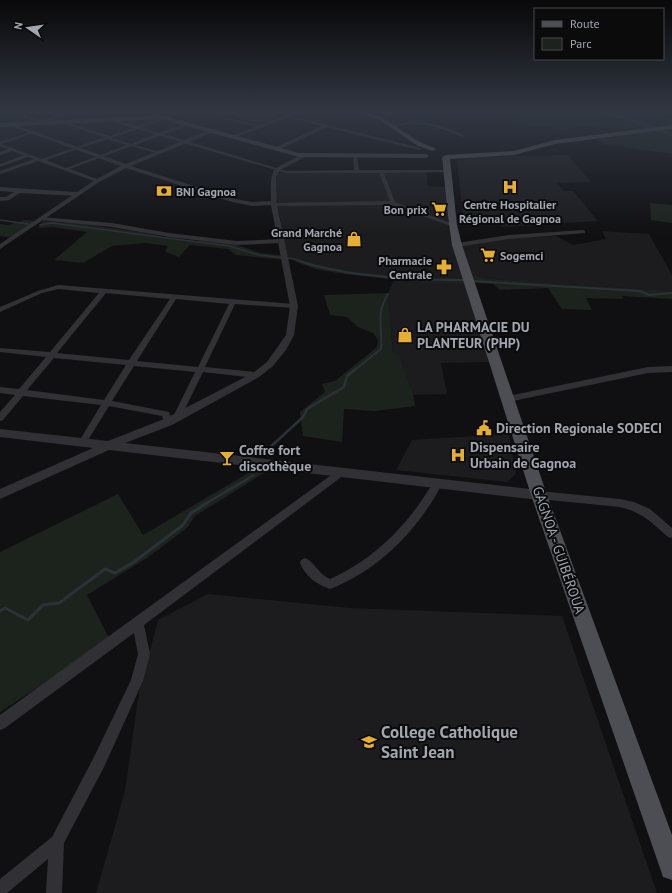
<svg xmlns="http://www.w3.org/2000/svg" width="672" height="893" viewBox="0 0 672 893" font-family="'PT Sans',sans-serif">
<rect width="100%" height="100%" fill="#100f11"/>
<path fill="#1c1c1e" d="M568,155l23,27 -34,1 7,8h9l25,30 -96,6 -2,-2h-36l-7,-65 17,-3z
M426,172l2,14 20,1v38l4,18 13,36h-46l-46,-6h-16l-70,-17 -9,-49 -2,-24 1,-10z
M602,231l47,3 23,41v16l-181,-12 -20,-4 -10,-29 53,-9 42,-1 17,9 33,-6z
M394,280l29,3h45l22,79 -49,1 6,31 -34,1 -20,-41 -5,-61z
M509,434l7,40 -9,8 -111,-12 16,-30z
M208,594l142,14 212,8 95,277h-561l29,-102 14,-99 19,-72z"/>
<path fill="#1c231d" d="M211,111h28l7,3c9,-3 24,-1 33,1 -19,8 -20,9 -40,3v-1l-9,-3z
M530,111h107l35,7v7l-49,8 -8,-4 -25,-3 -15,1 -15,2 -14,-4 -15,2 -24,-7z
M672,129v25l-69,-10 -7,-5z
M650,203l22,2v18l-21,-3z
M25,220l9,1 -5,6 -17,11 -12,-2v-12l8,1z
M43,221l40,3 64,9 25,6 59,4 30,10 19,2 4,5 -48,-5 -8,-6 -38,-4 -11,12 -14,-5 3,-6 -22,-3 -34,3 -29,17 -29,-3 33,-28 -34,-5 -15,1z
M287,256l70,17h16l46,6h46l3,4h-45l-79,-9 -29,-5 -19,-7z
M471,275l20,4 181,12v8l-50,-3 1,3 -37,-1 6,12 -30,-1 -14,-21 -48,2 -7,-6 -19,-1z
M388,293l5,61 6,1 14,40 2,11 -40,5 -31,-2 -2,33 -39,-6 -3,-24 25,-20 -3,-8 13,-3 42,-34 1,-7 -5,-7 -15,-6 -11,-10 -17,-2 -6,-20z
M257,468l7,5 -69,43 -8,12 -40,30 -60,37 23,45 -110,72v-160l118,-58 25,41z"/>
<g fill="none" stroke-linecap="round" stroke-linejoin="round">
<path stroke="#2a3138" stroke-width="1" d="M631,120l41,-8"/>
<path stroke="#2a3138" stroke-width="1.5" d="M0,220l28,4
M40,225l12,-2 177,23 30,9 36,4 8,3"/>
<path stroke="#2a3138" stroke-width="2" d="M300,261c15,6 30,8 45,11 40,6 79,8 120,8
M472,281l168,10 9,4 23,-2
M356,369l25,-20c2,-21 -6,-35 7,-55"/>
<path stroke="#2a3138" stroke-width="2.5" d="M265,452l38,-35 4,-8 37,-22 3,-11 10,-8
M205,504l49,-29"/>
<path stroke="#2a3138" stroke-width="3" d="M0,611l5,-3 23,12 15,-15 16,-2 46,-34 10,4 19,-11 49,-37 8,-12 16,-10"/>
<path fill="#2a3138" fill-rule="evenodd" d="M590,111c25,-2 58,13 82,22v4l-43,-16z"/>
<path fill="#313135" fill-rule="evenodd" d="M74,111h5l-36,11 -3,-1z
M137,111h5l20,5v2l21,-7h5l-47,17 18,5 29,-10v2l-24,9 122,37 68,-1 -1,-15 2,-1 2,1 2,15h92v2h-2l-65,1 11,29 61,23 -5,1 -59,-21 -120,1 -1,-1 3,-2 116,-2 -11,-28h-93l-126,-37 -25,9 25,7v2l-29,-8 -61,23 29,11v2h-2l-59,-21 -38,13v-3l34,-12 -6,-2 -28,10v-3l24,-9 -12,-4 -12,4v-3l8,-3 -8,-2v-5l34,-11v2l-33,11 41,15 63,-22 -44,-14v-2l49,15 23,-8 -18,-6 1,-4h2l1,3 18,5 25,-8zM137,129l18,5 -24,10 -20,-6zM107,139l20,6 -61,23 -20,-8z
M197,111h6l57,15 -2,1z
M403,111h6l-30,8 -2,-1z
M286,115l135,33v1l-2,1 -92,-23 -49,23h-4v-2l48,-22 -37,-9z
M413,121l26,4 27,11 -3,1c-26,-10 -42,-17 -70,-10l-2,-1z
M0,187l77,5 3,2 -3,2 -57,-3 -11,7 -9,1v-4h6l8,-5 -14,-1z
M41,217l71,6 57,10 68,8 44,-2 3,2 -3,2 -44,2 -68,-8 -57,-10 -73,-7v-2z
M583,230l2,1v2l-76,6 -52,8 -3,-2 3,-2 52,-8z
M58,285l236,19 3,2 -3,2 -59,-4 -30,63 51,5 4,3 -4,3 -53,-6 -23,47 -3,1 -4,-3 22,-45 -61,-6 -22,35 57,11 3,10 -1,2h-6l-3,-8 -53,-10 -24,39 -3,1 -4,-3 23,-38 -78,-9 -20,24 -3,1v-9l15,-17 -15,-2v-6l19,2 27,-32 -46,-5v-4l50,4 49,-59 -41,-4 -16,4 -42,19v-5l38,-16zM106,293l64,6 -41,61 -72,-7zM176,299l53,5 -31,63 -61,-6zM54,358l72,7 -22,35 -77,-10z
M672,366v6l-24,1 -140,29 -4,-3 4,-3 140,-29z
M341,468l3,1 2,3 -2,3 -200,150 6,29 -7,27 -39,86 -40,76 -2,50h-16l2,-34 -41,34h-7v-14l52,-42 42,-80 37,-77 7,-26 -4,-21 -129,95 -5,2v-15z
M437,480l3,1 2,3c-24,46 -63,86 -112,105 -14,-5 -24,-12 -30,-26l1,-3 4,-2c10,4 13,16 25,21 45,-20 79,-55 104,-98z
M539,491l81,8 14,3 16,7 22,19v10l-4,-1c-16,-14 -26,-25 -48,-30l-81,-8 -3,-1 -2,-3 2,-3z"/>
<path fill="#313135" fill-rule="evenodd" d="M8,111h6l33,12 -4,1z
M297,111h6l-69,27 -5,-1z
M10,123l116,41 83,-34h4v2l-82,34 104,33 17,3 19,-1c-1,-35 0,-31 31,-46l5,1 -27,14 -4,7 1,28 21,101 -4,29 -8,15 -13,16 -14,11 -87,48 -47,18 414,47 4,2 2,3 -2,3 -4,2 -430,-50 -109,49v-10l93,-41 -93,-11v-8l108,12 56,-22 89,-46 14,-11 19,-27 4,-29 -19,-101 -19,1 -20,-4 -106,-34 -27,14 -99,67v-5l95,-64 26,-14 -113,-41z"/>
<path fill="#3f4045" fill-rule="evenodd" d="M161,115l138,38 127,1 3,2 -3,2 -127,-1 -138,-38 -161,8v-4z"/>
<path fill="#4d4e54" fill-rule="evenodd" d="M351,111c29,-3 47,20 71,32 5,3 10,3 14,6l-3,2 -15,-5 -40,-27z
M672,125v4l-117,15 -41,11 -64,4 7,66 5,20 85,250 125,340v45l-9,-3 -3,-9 -129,-373 -79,-250 -3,-20 -7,-68 4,-2 68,-4 41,-11z"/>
</g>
<linearGradient id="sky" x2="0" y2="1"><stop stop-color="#090809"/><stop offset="0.47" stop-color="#313743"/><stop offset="1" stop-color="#313743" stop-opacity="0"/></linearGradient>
<rect width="672" height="236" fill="url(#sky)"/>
<defs>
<g id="hospital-bare" transform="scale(1.2)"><path d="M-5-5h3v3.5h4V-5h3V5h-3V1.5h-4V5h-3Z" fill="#e7af32" stroke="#0b0b0c" stroke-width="2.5" paint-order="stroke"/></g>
<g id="bank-bare" transform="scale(1.2)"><path d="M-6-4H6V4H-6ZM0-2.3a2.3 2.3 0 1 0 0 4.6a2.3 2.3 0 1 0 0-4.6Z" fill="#e7af32" stroke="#0b0b0c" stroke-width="2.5" paint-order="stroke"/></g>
<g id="supermarket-bare" transform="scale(1.2)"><path d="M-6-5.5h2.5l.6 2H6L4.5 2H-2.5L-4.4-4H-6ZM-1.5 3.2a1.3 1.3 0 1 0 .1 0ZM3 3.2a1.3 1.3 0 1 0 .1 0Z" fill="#e7af32" stroke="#0b0b0c" stroke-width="2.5" paint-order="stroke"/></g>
<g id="shop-bare" transform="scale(1.2)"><path d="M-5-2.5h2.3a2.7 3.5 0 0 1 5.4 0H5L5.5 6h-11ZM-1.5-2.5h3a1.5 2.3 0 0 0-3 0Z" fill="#e7af32" stroke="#0b0b0c" stroke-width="2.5" paint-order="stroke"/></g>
<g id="pharmacy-bare" transform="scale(1.2)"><path d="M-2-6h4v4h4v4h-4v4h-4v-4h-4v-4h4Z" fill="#e7af32" stroke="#0b0b0c" stroke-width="2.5" paint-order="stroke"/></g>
<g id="civic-bare" transform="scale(1.2)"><path d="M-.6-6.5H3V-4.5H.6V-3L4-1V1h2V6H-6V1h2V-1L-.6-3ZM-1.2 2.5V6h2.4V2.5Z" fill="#e7af32" stroke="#0b0b0c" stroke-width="2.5" paint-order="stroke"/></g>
<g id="bar-bare" transform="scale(1.2)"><path d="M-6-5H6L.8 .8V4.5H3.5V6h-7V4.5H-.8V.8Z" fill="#e7af32" stroke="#0b0b0c" stroke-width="2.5" paint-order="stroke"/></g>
<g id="school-bare" transform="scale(1.2)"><path d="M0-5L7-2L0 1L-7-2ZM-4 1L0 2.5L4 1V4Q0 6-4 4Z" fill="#e7af32" stroke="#0b0b0c" stroke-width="2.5" paint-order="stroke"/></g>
</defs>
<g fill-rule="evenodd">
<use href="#hospital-bare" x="510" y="187"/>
<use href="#bank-bare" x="164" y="191"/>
<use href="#supermarket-bare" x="439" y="209"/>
<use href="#shop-bare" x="354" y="239"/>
<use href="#supermarket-bare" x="488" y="255"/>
<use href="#pharmacy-bare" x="444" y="267"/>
<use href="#shop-bare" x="405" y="335"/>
<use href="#civic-bare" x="484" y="428"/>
<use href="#hospital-bare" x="458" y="455"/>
<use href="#bar-bare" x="227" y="458"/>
<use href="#school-bare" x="369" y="742"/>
</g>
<g text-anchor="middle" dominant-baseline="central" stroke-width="4" stroke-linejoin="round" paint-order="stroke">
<g font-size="12" font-weight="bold" fill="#a1a6b1" stroke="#0b0b0c" text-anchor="end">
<text x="176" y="191" text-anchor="start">BNI Gagnoa</text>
<text x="510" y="204" text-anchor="middle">Centre Hospitalier<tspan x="510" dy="14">Régional de Gagnoa</tspan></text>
<text x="427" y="209">Bon prix</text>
<text x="342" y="232">Grand Marché<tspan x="342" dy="14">Gagnoa</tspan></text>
<text x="500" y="255" text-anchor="start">Sogemci</text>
<text x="432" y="260">Pharmacie<tspan x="432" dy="14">Centrale</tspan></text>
</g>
<g font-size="14" font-weight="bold" fill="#a1a6b1" stroke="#0b0b0c" text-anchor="start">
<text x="417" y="327">LA PHARMACIE DU<tspan x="417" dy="16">PLANTEUR (PHP)</tspan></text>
<text x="496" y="428">Direction Regionale SODECI</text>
<text x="470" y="447">Dispensaire<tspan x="470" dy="16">Urbain de Gagnoa</tspan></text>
<text x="239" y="450">Coffre fort<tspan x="239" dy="16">discothèque</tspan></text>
</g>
<g font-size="14" fill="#a1a6b1" stroke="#0b0b0c">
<text transform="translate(559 550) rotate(71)">GAGNOA - GUIBÉROUA</text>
</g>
<g font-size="17" font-weight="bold" fill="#a1a6b1" stroke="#0b0b0c" text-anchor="start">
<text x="381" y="732">College Catholique<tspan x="381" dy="20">Saint Jean</tspan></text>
</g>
</g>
<rect x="534" y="8" width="130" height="52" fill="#0b0b0c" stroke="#47494e"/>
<rect x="542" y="21" width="20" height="6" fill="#4d4e54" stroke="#47494e"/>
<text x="570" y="28" font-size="12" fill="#a1a6b1">Route</text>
<rect x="542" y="38" width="20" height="12" fill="#1c231d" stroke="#47494e"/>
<text x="570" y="48" font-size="12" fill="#a1a6b1">Parc</text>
<g transform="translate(28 28) rotate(283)" stroke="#0b0b0c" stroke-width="3" paint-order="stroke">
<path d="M0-3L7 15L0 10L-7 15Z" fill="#a1a6b1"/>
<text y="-6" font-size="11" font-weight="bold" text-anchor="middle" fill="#a1a6b1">N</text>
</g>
</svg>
